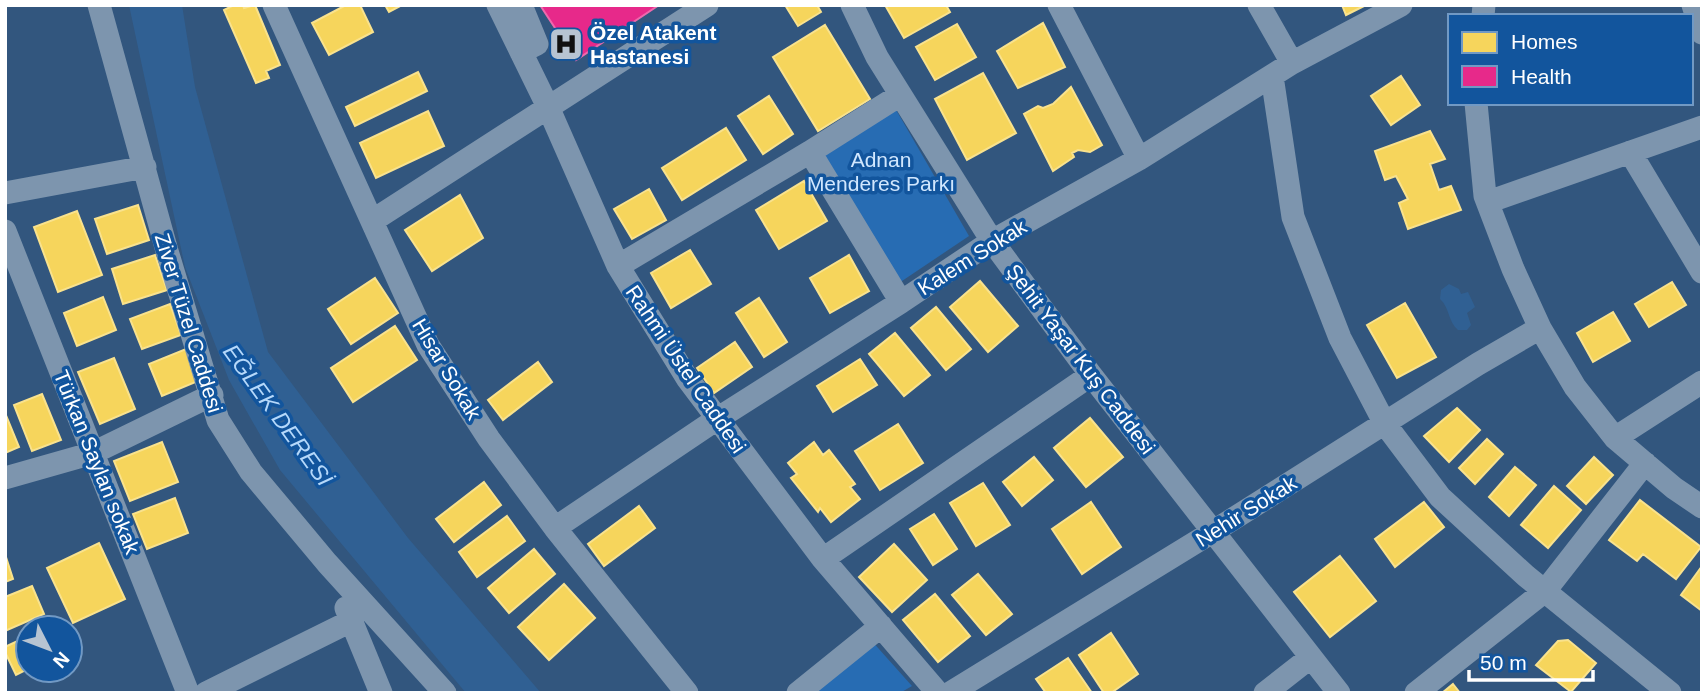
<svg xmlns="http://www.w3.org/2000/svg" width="1707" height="698" viewBox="0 0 1707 698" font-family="Arial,sans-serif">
<rect width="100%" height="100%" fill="#32567e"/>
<path fill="#276cb3" d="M895,108l74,128 -70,47 -80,-128z
M870,639l42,47 -12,7h-97z"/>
<path fill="#306093" d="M129,5h53l13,82 73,265 140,186 133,155h-75l-186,-223 -51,-90 -44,-113z
M1449,284l10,5 2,5 7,-2 7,15 -8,6 4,12 -4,5h-9c-10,-8 -8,-22 -18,-31l1,-9z"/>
<path fill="#f6d55c" stroke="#f9e28d" stroke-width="2" d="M234,5h9l1,3 11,-3 25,60 -14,6 3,7 -13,5 -32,-73z
M346,5h14l13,27 -44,23 -17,-32z
M385,5h17l-13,7z
M785,5h32l4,7 -23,14z
M885,5h61l4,7 -46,26z
M1342,5h24l-20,10z
M1043,23l22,44 -47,21 -21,-37z
M957,24l19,33 -41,23 -19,-33z
M825,25l45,74 -52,32 -45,-74z
M418,72l9,19 -72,35 -9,-19z
M983,73l33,60 -49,27 -32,-61z
M1401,76l19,29 -29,20 -20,-29z
M1071,87l31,58 -12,7 -12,-2 -6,3 2,4 -21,14 -29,-57 14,-8 5,2 10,-4z
M769,96l24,38 -30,20 -25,-38z
M428,111l16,35 -68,32 -16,-35z
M726,128l20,32 -64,40 -20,-32z
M1430,131l15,28 -15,5 9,26 12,-4 10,24 -53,19 -9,-26 9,-4 -12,-23 -11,4 -10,-29z
M804,181l23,40 -48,28 -23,-39z
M649,189l17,31 -34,19 -18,-30z
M460,195l23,43 -51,33 -27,-41z
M138,205l11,35 -42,14 -12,-35z
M77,211l25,64 -44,17 -24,-65z
M690,250l21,34 -40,24 -20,-35z
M155,255l12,35 -44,14 -11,-35z
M849,255l20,36 -39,22 -20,-35z
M375,278l23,35 -47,31 -23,-35z
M980,281l38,45 -30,26 -38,-45z
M1672,282l14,23 -37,22 -14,-23z
M103,297l13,33 -39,16 -13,-33z
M759,298l28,44 -23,15 -28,-44z
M1405,303l31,54 -39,21 -30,-53z
M170,304l11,31 -39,14 -12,-30z
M936,307l35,42 -25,21 -35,-42z
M1613,312l17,29 -37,21 -16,-29z
M395,326l22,34 -64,42 -22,-34z
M895,333l35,42 -26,21 -35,-42z
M735,342l17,25 -38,26 -17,-25z
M186,349l12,32 -36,15 -13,-32z
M114,358l21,51 -35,15 -22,-52z
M860,359l17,26 -44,27 -16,-26z
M538,362l14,20 -49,38 -15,-20z
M42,394l19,46 -29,11 -18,-46z
M1457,408l23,22 -31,32 -25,-26z
M5,413l14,34 -14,6z
M1090,418l33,39 -37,30 -32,-39z
M898,424l25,39 -43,27 -25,-39z
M1487,439l16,15 -28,30 -16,-16z
M162,442l16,40 -48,19 -16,-40z
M814,442l9,13 6,-5 26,34 -5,3 10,12 -29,23 -11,-14 -2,4 -27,-34 6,-4 -9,-11z
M1034,457l19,23 -31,26 -19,-24z
M1594,457l19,18 -27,29 -19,-18z
M1515,467l21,18 -27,31 -20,-19z
M484,482l17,23 -47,37 -18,-23z
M983,483l27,42 -34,21 -26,-43z
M1554,486l27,24 -33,38 -27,-23z
M175,498l13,35 -41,16 -14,-35z
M1640,500l61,47 -25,32 -33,-25 -6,7 -28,-21z
M1091,502l30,45 -39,27 -30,-45z
M1424,502l20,25 -49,40 -20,-28z
M639,506l16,22 -51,38 -16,-22z
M934,514l23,35 -24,16 -23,-36z
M507,516l18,25 -48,36 -18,-25z
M99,543l26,56 -52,24 -26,-55z
M894,544l33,36 -35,32 -33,-35z
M534,549l21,25 -46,39 -21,-25z
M5,554l8,25 -8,3z
M1340,556l36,45 -46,36 -36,-45z
M1702,566v45l-21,-16z
M978,574l34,40 -26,21 -34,-40z
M564,584l31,34 -46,42 -31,-33z
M32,586l12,28 -39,17v-34z
M935,594l35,42 -32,26 -35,-42z
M1111,633l27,41 -27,19h-7l-25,-38z
M28,636v33l-12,6 -11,-23v-5z
M1568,640l28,23 -25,29 -35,-27 22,-24z
M1068,658l24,35h-46l-10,-14z
M1453,684l7,9h-18z"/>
<path fill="#e7298a" stroke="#ee69ad" stroke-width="2" d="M540,5h119l-83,55z"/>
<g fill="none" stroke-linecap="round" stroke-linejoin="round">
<path stroke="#7d95ae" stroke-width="23" d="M99,5l68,246 51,169 33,52 76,91 118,130
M274,5l154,340 61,94 66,89 132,165
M498,5l50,102 70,159 69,112 136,181 115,134
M521,5l16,39 -16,8
M852,5l25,52 115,184 99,134 248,318
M1059,5l80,154
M1259,5l33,58
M1693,5l9,28
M1483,16l1,-11
M1272,76l21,141 47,121 45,86 55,73 86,79 144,117
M1476,103l9,93 28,73 27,59 35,59 40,51 59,50 28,19
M810,152l91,150
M1630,152l72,120
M5,193l140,-26
M1488,202l214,-75
M372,221l335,-216
M5,231l183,462
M618,266l192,-114 90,-57
M1615,438l87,-56
M5,478l88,-25 119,-58
M555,528l162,-109 184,-117 91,-61 147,-82 153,-96 109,-58
M823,559l268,-184
M346,608l35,85
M206,693l145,-72
M798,693l83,-67
M950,693l264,-162 264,-167 62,-36
M1265,693l46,-36
M1416,693l129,-102 100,-128"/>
</g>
<defs>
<g id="hospital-square" transform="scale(1.75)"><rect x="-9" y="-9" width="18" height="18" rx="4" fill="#b7c4d2" stroke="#12559d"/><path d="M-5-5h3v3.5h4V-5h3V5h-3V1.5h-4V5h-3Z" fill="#111"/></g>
</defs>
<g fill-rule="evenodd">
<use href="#hospital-square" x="566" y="44"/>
</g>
<g text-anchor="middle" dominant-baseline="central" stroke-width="7" stroke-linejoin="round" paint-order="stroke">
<g font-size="21" font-weight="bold" fill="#fff" stroke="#12559d" text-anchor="start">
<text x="590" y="32">Özel Atakent<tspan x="590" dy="24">Hastanesi</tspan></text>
</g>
<g font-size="21" fill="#d1e7fe" stroke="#12559d">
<text x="881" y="159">Adnan<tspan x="881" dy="24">Menderes Parkı</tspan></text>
</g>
<g font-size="21" fill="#fff" stroke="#12559d">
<text transform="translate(972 257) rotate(-32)">Kalem Sokak</text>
<text transform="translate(189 323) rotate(73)">Ziver Tüzel Caddesi</text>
<text transform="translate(1081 359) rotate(53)">Şehit Yaşar Kuş Caddesi</text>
<text transform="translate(447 369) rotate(59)">Hisar Sokak</text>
<text transform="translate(686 369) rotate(56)">Rahmi Üstel Caddesi</text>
<text transform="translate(97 462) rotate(68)">Türkan Saylan sokak</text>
<text transform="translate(1246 511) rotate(-32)">Nehir Sokak</text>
</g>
<g font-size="23" font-style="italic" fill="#b5d8fa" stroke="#12559d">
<text transform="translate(278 415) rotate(54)">EĞLEK DERESİ</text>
</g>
</g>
<rect width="1707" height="698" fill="none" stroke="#ffffff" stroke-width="14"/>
<rect x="1448" y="14" width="245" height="91" fill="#12559d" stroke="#7199c4" stroke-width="2"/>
<rect x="1462" y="32" width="35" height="21" fill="#f6d55c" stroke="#7199c4" stroke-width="2"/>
<text x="1511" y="49" font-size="21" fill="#ffffff">Homes</text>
<rect x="1462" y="66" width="35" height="21" fill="#e7298a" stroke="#7199c4" stroke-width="2"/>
<text x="1511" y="84" font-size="21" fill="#ffffff">Health</text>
<g transform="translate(49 649) rotate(132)"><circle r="33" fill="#12559d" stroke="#7199c4" stroke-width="2"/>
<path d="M0-5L12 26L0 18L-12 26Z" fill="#b7c4d2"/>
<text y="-10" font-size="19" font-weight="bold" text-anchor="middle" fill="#ffffff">N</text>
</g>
<path d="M1469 670v10h124v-10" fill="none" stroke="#ffffff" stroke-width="3.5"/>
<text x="1480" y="670" font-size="21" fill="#ffffff" stroke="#12559d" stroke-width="5" paint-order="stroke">50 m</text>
</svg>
